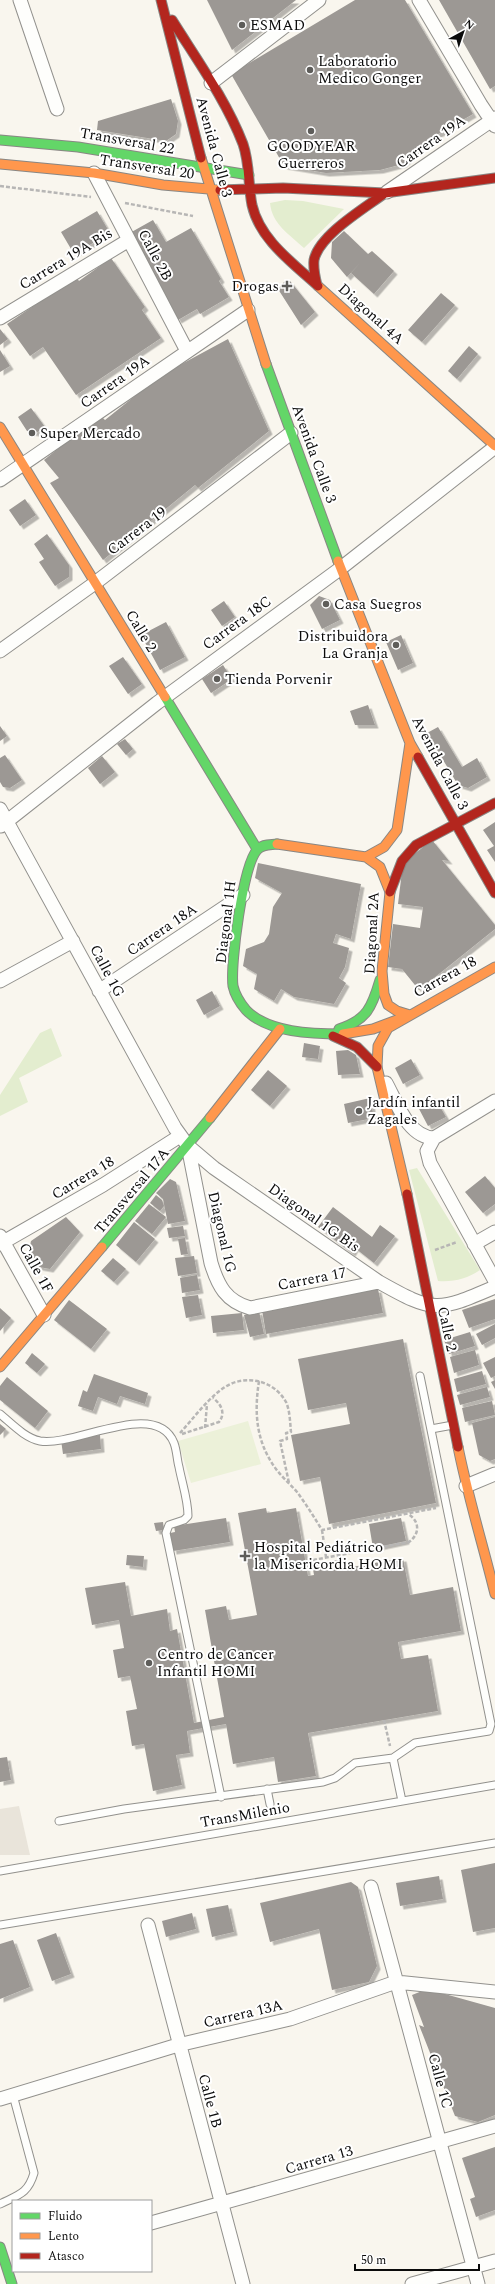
<svg xmlns="http://www.w3.org/2000/svg" width="495" height="2284" viewBox="0 0 495 2284" font-family="Spectral,serif">
<defs>
<filter id="shadow"><feDropShadow dx="3.5" dy="3.5" stdDeviation="0" flood-color="#0004"/></filter>
</defs>
<rect width="100%" height="100%" fill="#f9f6ee"/>
<path fill="#e3edcf" d="M285,200l18,1 41,8 -40,39c-15,-14 -32,-24 -34,-45z
M51,1028l11,28 -43,22 9,24 -28,14v-21l40,-62z
M417,1168l63,102c-13,9 -26,12 -42,11l-29,-111z"/>
<path fill="#ecf1d9" d="M248,1421l13,43 -70,19 -13,-42z"/>
<path fill="#e9e4da" d="M19,1806l11,49h-30v-46z"/>
<path fill="#9c9894" filter="url(#shadow)" d="M207,0h89l-64,50z
M355,0h50l68,114 -40,23 -30,27 -23,6 -54,3 -42,-7 -53,-92z
M439,0h56v86l-5,3z
M171,99l7,22 -2,13 -10,7 -69,-11 1,-9z
M97,211l13,22 -36,21 -13,-22z
M153,220l13,22 25,-14 30,51 -2,2 10,16 -29,17 -3,-5 -19,11 -50,-86z
M344,231l24,23 4,-3 22,20 -20,23 -23,-21 10,-11 -14,15 -16,-19 1,-16z
M111,258l34,49 -3,3 19,28 -85,57 -33,-48 -13,9 -23,-32 69,-47 3,4z
M285,281h5l25,31 -14,13 -23,-36z
M441,293l14,12 -33,37 -14,-12z
M0,329l8,10 -8,6z
M228,339l41,92 -71,57 -3,-3 -92,75 -53,-77 9,-5 -15,-18 36,-29 2,2 20,-16 3,3 71,-57 2,3z
M469,346l9,8 -21,25 -9,-8z
M0,350l10,16 -10,6z
M31,408l14,19 -9,6 -9,-2 -9,-14z
M25,499l11,16 -16,11 -11,-16z
M47,534l22,31v12l-14,9 -16,-24 5,-3 -10,-15z
M319,596l11,4 10,20 -18,9 -12,-24z
M224,601l11,16 -13,9 -11,-16z
M166,622l19,35 -25,13 -19,-35z
M401,635l12,28 -15,7 -12,-28z
M123,657l19,27 -14,10 -19,-28z
M223,665l9,14 -21,14 -9,-14z
M368,705l7,20h-20l-5,-14z
M0,726l7,10 -7,5z
M438,727l24,40 15,-9 10,19 -19,11 -10,-3 -31,-52z
M125,739l8,10 -7,6 -9,-11z
M5,755l17,25 -12,8 -7,-1 -3,-5v-24z
M102,756l13,16 -15,12 -12,-16z
M495,822v40l-8,-12 7,-4 -11,-16z
M432,840l17,21 -7,-1 53,65v4l-76,61 -17,-21 -14,-2 5,-43 27,4 3,-21 -25,-3 5,-41z
M258,863l103,21 -10,55 -15,-5 -3,9 16,5 -4,19 -6,11 7,5 -12,21 -40,-7 -13,-8 -7,12 -20,-12 3,-15 -14,-8 3,-17 18,-7 5,-8 4,-27 9,-14 -27,-15z
M212,991l8,15 -16,9 -8,-15z
M304,1043l16,3 -2,13 -16,-2z
M348,1050l8,5 4,19 -22,1 -2,-24z
M411,1059l9,16 -17,9 -8,-16z
M268,1070l19,16 -17,20 -19,-16z
M370,1098l4,20 -26,5 -4,-19z
M435,1098l11,19 -18,9 -10,-19z
M485,1176l10,12v16l-12,9 -18,-21z
M170,1179l6,3 9,39 -17,3 -5,-25 -7,-6z
M156,1195l6,5 2,6 -4,5 -10,-8z
M149,1204l17,13 -14,17 -17,-13z
M333,1207l39,30 8,-12 15,11 -21,27 -19,-15 -3,5 -34,-26z
M66,1217l14,15 -30,37 -11,-2 -10,-17 2,-9z
M134,1222l21,17 -19,23 -20,-17z
M183,1226l2,10 -16,2 -2,-10z
M185,1238l3,16 -7,1 -3,-16z
M194,1256l3,17 -19,3 -3,-18z
M113,1258l13,11 -12,13 -13,-11z
M197,1275l3,15 -18,3 -2,-15z
M378,1289l5,24 -117,21 -4,-24z
M198,1295l4,20 -16,3 -4,-21z
M495,1299v20l-26,9 -7,-18z
M69,1300l38,29 -16,20 -37,-29z
M0,1308l11,10 -11,13z
M259,1311l5,23 -14,3 -6,-22z
M242,1313l2,17 -31,3 -2,-17z
M495,1324v14l-13,7 -6,-11z
M470,1332l5,14 -26,8 -5,-14z
M403,1339l33,164 -107,21 -9,-47 -20,4 -9,-46 59,-11 -4,-21 -38,7 -10,-51z
M475,1350l4,15 -25,8 -4,-16z
M32,1353l13,11 -8,9 -12,-10z
M495,1357v19l-4,2 -8,-15z
M482,1371l4,13 -29,8 -3,-13z
M94,1374l54,19 -3,11 -25,-8 -3,8 -19,-7 -5,14 -15,-5 5,-16 4,2z
M7,1377l41,34 -13,17 -35,-28v-14z
M495,1380v9l-4,-7z
M487,1387l3,10 -30,8 -3,-10z
M492,1401l3,14 -30,7 -3,-14z
M495,1417v42l-5,2 -11,-6 -7,-32z
M0,1424l6,5 -6,6z
M100,1435l1,14 -38,5 -2,-14z
M266,1508l1,5 29,-5 12,68 6,-1 -2,-11 26,-4 2,9 63,-11 7,37 43,-8 8,44 -63,11 3,17 27,-4 10,56 -130,22 8,43 -38,6 -4,-25 -41,7 -7,-40 -39,7 3,22 -14,2 6,30 -29,6 -9,-47 -12,2 -6,-35 11,-2 -7,-33 -12,2 -5,-28 11,-2 -5,-28 -27,5 -7,-37 40,-6 6,34 36,-7 3,22 7,-2 17,94 30,-6 -19,-107 21,-4 3,14 28,-5 -19,-102z
M226,1518l4,24 -57,9 -3,-18 5,-1 -1,-6z
M401,1518l5,23 -33,7 -4,-24z
M163,1522l1,8 -8,1 -2,-8z
M127,1555l17,1 -1,11 -17,-2z
M7,1757l4,23 -11,2v-24z
M495,1863v65l-22,4 -12,-62z
M439,1876l4,23 -43,7 -4,-23z
M351,1882l7,5 19,79 -8,16 -37,8 -13,-61 -49,13 -10,-39z
M228,1905l6,27 -22,5 -6,-28z
M192,1913l4,16 -30,8 -4,-16z
M56,1933l15,41 -19,7 -15,-41z
M13,1940l17,47 -30,12v-55z
M427,1989l68,19v107l-17,7 -23,-6 -36,-91 5,2 -12,-32z
M495,2147v63l-19,7 -6,-18 5,-2 -13,-39z"/>
<g fill="none" stroke-linecap="round" stroke-linejoin="round">
<g stroke="#92918d" stroke-width="9">
<path id="lane" d="M0,1414c12,10 25,24 40,27 35,6 116,-43 134,2 3,8 3,17 5,24 3,16 9,33 9,49l-4,4 -15,5 -3,8 55,264
M431,1429l22,-4
M393,1758l9,43
M267,1789l3,15
M59,1821l65,-12 199,-27 12,-4 20,-15 38,-5 22,-15 74,-12 2,-7 -71,-348
M0,1871l495,-86
M0,1925l495,-82
M0,2204c18,-9 28,-10 34,-31l-21,-78"/>
</g>
<g stroke="#92918d" stroke-width="15">
<path id="street" d="M20,0l37,109
M419,0l62,105 14,21
M211,83l108,-83
M94,173l93,178
M387,192l108,-74
M0,318l129,-78
M0,480l248,-170
M0,651l95,-68 196,-150
M0,809l175,319 13,18 26,22 165,114c55,31 58,30 116,5
M1,826l156,-123 184,-135 154,-121
M0,981l73,-40
M99,991l144,-96
M386,1083c11,20 22,54 48,55
M495,1101l-61,37 -7,13 3,12 65,118
M188,1146l23,117c7,23 15,38 39,45l129,-26
M0,1236l44,79
M0,1244l103,-59 77,-49
M474,1244l21,-12
M466,1486l29,-12
M371,1887l107,397
M148,1925l95,359
M0,2099l178,-54 112,-26 106,-37 99,10
M151,2223l344,-97
M412,2284l83,-23"/>
</g>
<g stroke="#898784" stroke-width="11">
<path id="fast" d="M0,140l78,7 171,28
M266,364l72,197
M165,697l92,152
M277,844c-7,1 -15,0 -20,6 -14,16 -27,114 -24,136 2,9 7,17 13,24 22,23 67,24 97,24
M339,1029c28,-9 33,-22 41,-49
M102,1247l108,-129
M0,2247l12,37"/>
</g>
<g stroke="#898784" stroke-width="11">
<path id="slow" d="M201,158l65,206
M0,164l94,9 69,12 57,5
M318,286l177,160
M0,427l165,270
M338,561l72,182 8,14
M277,844l89,13 14,10 10,25 -8,79 2,23 4,11 9,6 13,4 -37,14 -30,5
M366,857l18,-10 13,-17 13,-87
M210,1118l70,-89
M407,1194l-30,-127 1,-21 10,-18 107,-61
M0,1367l102,-120
M458,1447c10,50 25,98 37,147"/>
</g>
<g stroke="#898784" stroke-width="11">
<path id="jam" d="M161,0l40,158
M172,20c25,40 54,80 71,124 7,20 5,41 9,61 8,35 41,58 66,81
M220,190l63,-2 102,5 110,-15
M317,285c-2,-8 -4,-16 -3,-25 5,-25 51,-52 71,-67
M418,757l77,136
M390,892l12,-31 14,-16 79,-42
M333,1036l24,11 20,20
M407,1194l51,253"/>
</g>
<path stroke="#b7b6b5" stroke-width="2.5" stroke-dasharray="4 2" stroke-linecap="butt" d="M0,186l91,11
M125,203l68,13
M435,1250l22,-8
M259,1381c-5,32 -3,61 17,88 6,8 14,15 21,23 9,12 17,25 25,38l114,-22
M205,1428l2,-24
M180,1433c13,-14 28,-35 45,-46 20,-13 49,-7 61,15 4,9 4,20 5,30l-5,1 1,6 -7,2 9,42
M182,1434l37,-12c7,-9 2,-18 -6,-24
M322,1530l4,27
M313,1560l96,-18c11,-8 11,-21 -1,-28
M384,1720l6,26"/>
<use href="#lane" stroke="#fefefc" stroke-width="7"/>
<use href="#street" stroke="#fefefc" stroke-width="13"/>
<use href="#fast" stroke="#63d668" stroke-width="9"/>
<use href="#slow" stroke="#ff974d" stroke-width="9"/>
<use href="#jam" stroke="#b3261e" stroke-width="9"/>
</g>
<g fill="#5e5d5a" stroke="#fff" stroke-width="1.5">
<circle cx="242" cy="25" r="4"/>
<circle cx="310" cy="70" r="4"/>
<circle cx="311" cy="131" r="4"/>
<path d="M285 280h4v4h4v4h-4v4h-4v-4h-4v-4h4z"/>
<circle cx="32" cy="433" r="4"/>
<circle cx="326" cy="604" r="4"/>
<circle cx="396" cy="645" r="4"/>
<circle cx="217" cy="679" r="4"/>
<circle cx="359" cy="1111" r="4"/>
<path d="M243 1550h4v4h4v4h-4v4h-4v-4h-4v-4h4z"/>
<circle cx="149" cy="1663" r="4"/>
</g>
<g text-anchor="middle" dominant-baseline="central" stroke-width="4" stroke-linejoin="round" paint-order="stroke">
<g font-size="15" fill="#0b0b0b" stroke="#fff" text-anchor="start">
<text x="250" y="25">ESMAD</text>
<text x="318" y="61">Laboratorio<tspan x="318" dy="17">Medico Gonger</tspan></text>
<text x="311" y="146" text-anchor="middle">GOODYEAR<tspan x="311" dy="17">Guerreros</tspan></text>
<text x="279" y="286" text-anchor="end">Drogas</text>
<text x="40" y="433">Super Mercado</text>
<text x="334" y="604">Casa Suegros</text>
<text x="388" y="636" text-anchor="end">Distribuidora<tspan x="388" dy="17">La Granja</tspan></text>
<text x="225" y="679">Tienda Porvenir</text>
<text x="367" y="1102">Jardín infantil<tspan x="367" dy="17">Zagales</tspan></text>
<text x="254" y="1547">Hospital Pediátrico<tspan x="254" dy="17">la Misericordia HOMI</tspan></text>
<text x="157" y="1654">Centro de Cancer<tspan x="157" dy="17">Infantil HOMI</tspan></text>
</g>
<g font-size="15" fill="#0b0b0b" stroke="#fff">
<text transform="translate(127 141) rotate(10)">Transversal 22</text>
<text transform="translate(431 142) rotate(-35)">Carrera 19A</text>
<text transform="translate(214 147) rotate(75)">Avenida Calle 3</text>
<text transform="translate(147 167) rotate(9)">Transversal 20</text>
<text transform="translate(155 255) rotate(62)">Calle 2B</text>
<text transform="translate(66 259) rotate(-31)">Carrera 19A Bis</text>
<text transform="translate(371 314) rotate(42)">Diagonal 4A</text>
<text transform="translate(115 382) rotate(-35)">Carrera 19A</text>
<text transform="translate(314 454) rotate(70)">Avenida Calle 3</text>
<text transform="translate(137 531) rotate(-37)">Carrera 19</text>
<text transform="translate(237 623) rotate(-36)">Carrera 18C</text>
<text transform="translate(141 631) rotate(59)">Calle 2</text>
<text transform="translate(440 763) rotate(62)">Avenida Calle 3</text>
<text transform="translate(226 922) rotate(-83)">Diagonal 1H</text>
<text transform="translate(162 930) rotate(-34)">Carrera 18A</text>
<text transform="translate(372 933) rotate(-87)">Diagonal 2A</text>
<text transform="translate(107 971) rotate(62)">Calle 1G</text>
<text transform="translate(445 977) rotate(-29)">Carrera 18</text>
<text transform="translate(83 1178) rotate(-31)">Carrera 18</text>
<text transform="translate(132 1191) rotate(-50)">Transversal 17A</text>
<text transform="translate(314 1218) rotate(35)">Diagonal 1G Bis</text>
<text transform="translate(222 1232) rotate(77)">Diagonal 1G</text>
<text transform="translate(36 1268) rotate(61)">Calle 1F</text>
<text transform="translate(312 1279) rotate(-11)">Carrera 17</text>
<text transform="translate(447 1329) rotate(78)">Calle 2</text>
<text transform="translate(245 1815) rotate(-10)">TransMilenio</text>
<text transform="translate(243 2014) rotate(-13)">Carrera 13A</text>
<text transform="translate(440 2081) rotate(75)">Calle 1C</text>
<text transform="translate(210 2101) rotate(75)">Calle 1B</text>
<text transform="translate(319 2160) rotate(-16)">Carrera 13</text>
</g>
</g>
<rect x="12" y="2200" width="140" height="72" fill="#ffffff" stroke="#9d9d9d"/>
<rect x="20" y="2213" width="20" height="6" fill="#63d668" stroke="#9d9d9d"/>
<text x="48" y="2220" font-size="12" fill="#0b0b0b">Fluido</text>
<rect x="20" y="2233" width="20" height="6" fill="#ff974d" stroke="#9d9d9d"/>
<text x="48" y="2240" font-size="12" fill="#0b0b0b">Lento</text>
<rect x="20" y="2253" width="20" height="6" fill="#b3261e" stroke="#9d9d9d"/>
<text x="48" y="2260" font-size="12" fill="#0b0b0b">Atasco</text>
<g transform="translate(463 32) rotate(40)" stroke="#ffffff" stroke-width="3" paint-order="stroke">
<path d="M0-3L7 15L0 10L-7 15Z" fill="#0b0b0b"/>
<text y="-6" font-size="11" font-weight="bold" text-anchor="middle" fill="#0b0b0b">N</text>
</g>
<path d="M355 2264v6h124v-6" fill="none" stroke="#0b0b0b" stroke-width="2"/>
<text x="361" y="2264" font-size="12" fill="#0b0b0b" stroke="#ffffff" stroke-width="3" paint-order="stroke">50 m</text>
</svg>
